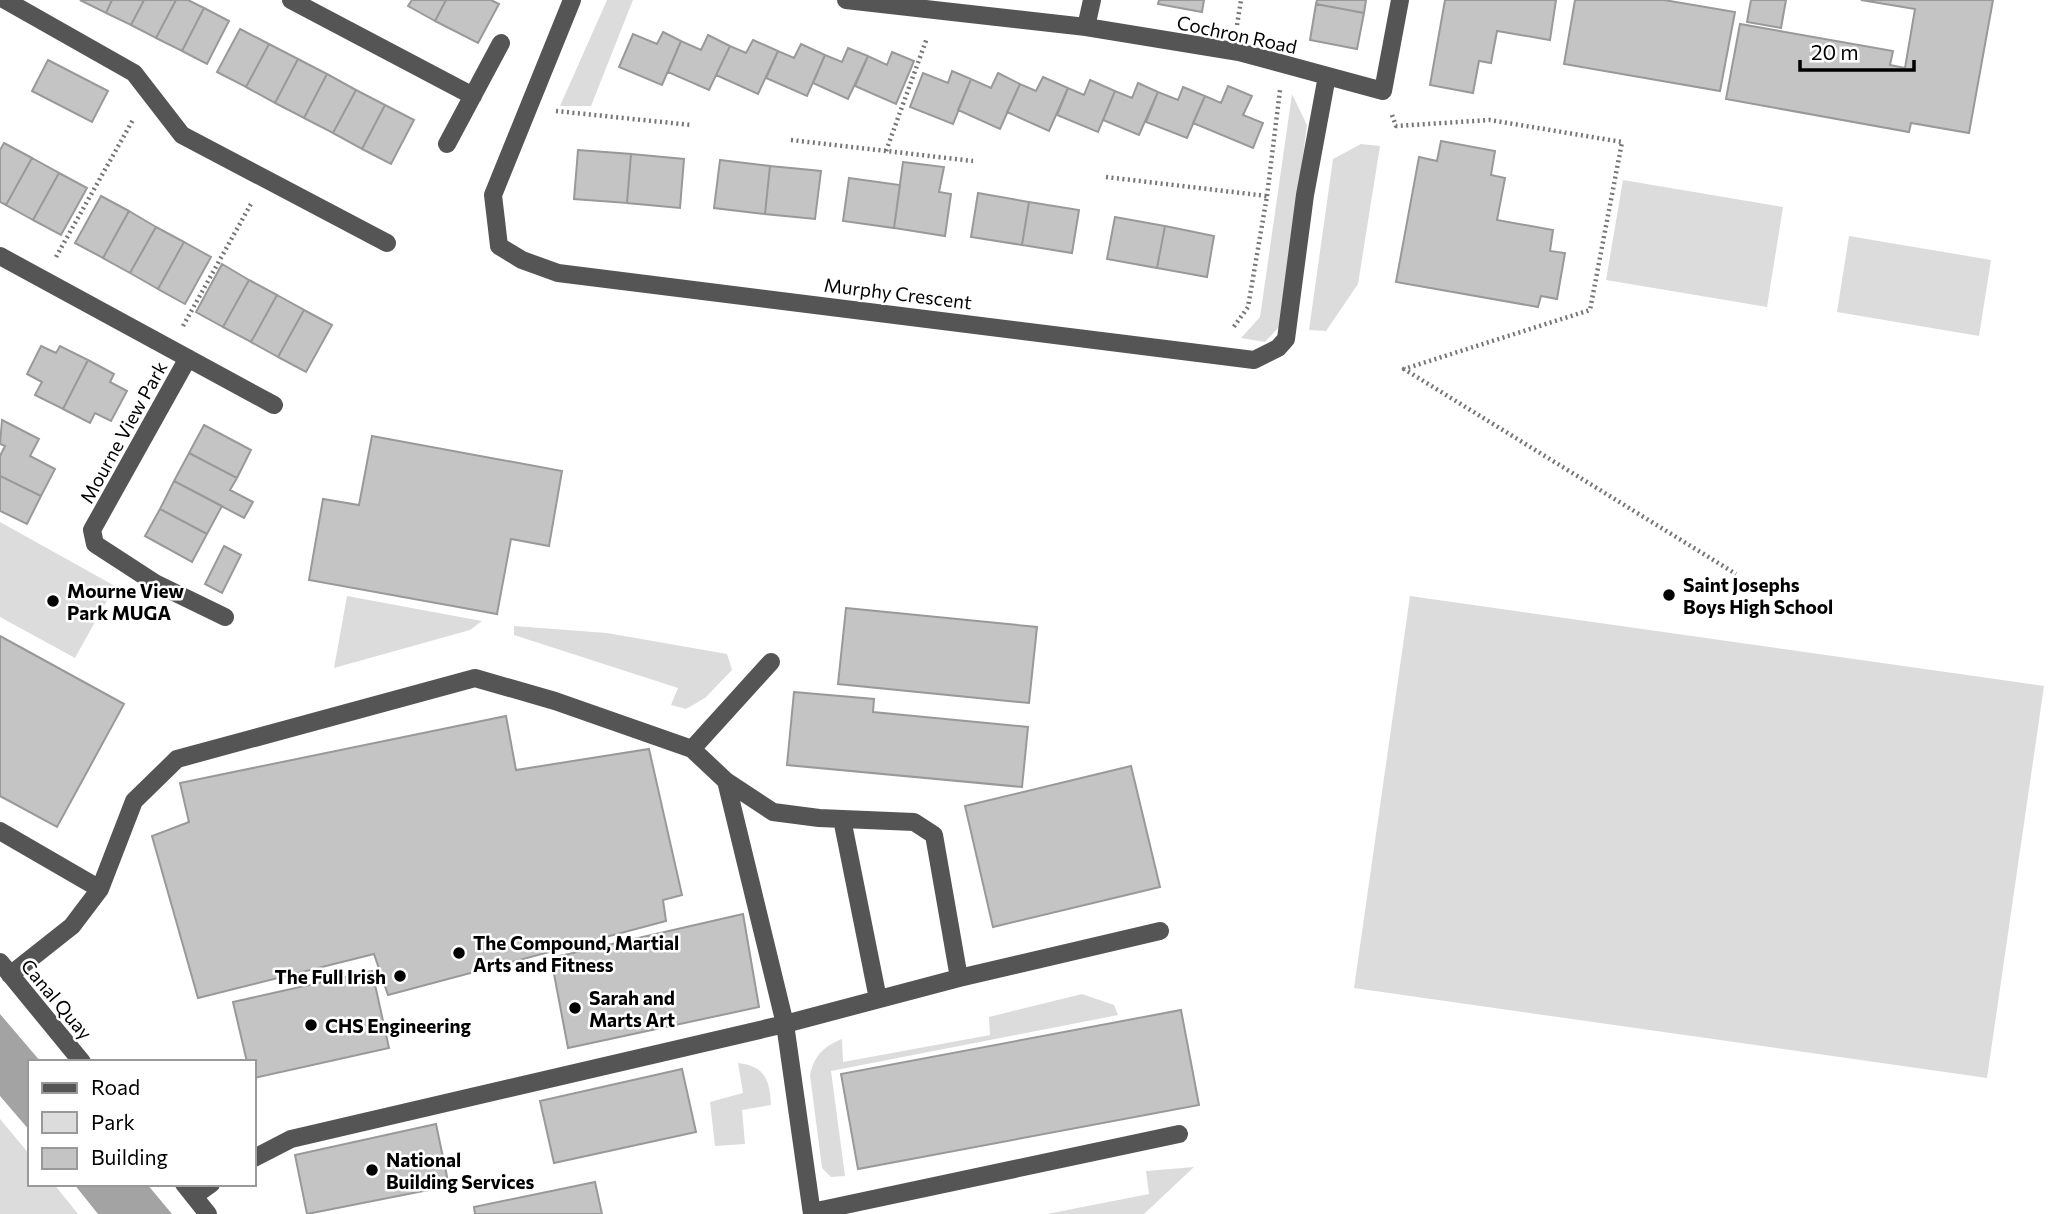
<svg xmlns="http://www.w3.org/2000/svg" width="2052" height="1214" viewBox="0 0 2052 1214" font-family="Commissioner,sans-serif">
<rect width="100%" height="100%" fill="#fff"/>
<path fill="#dcdcdc" d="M607,0h26l-42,106h-31z
M1292,94l15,31 -26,200 -16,17 -24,-4 19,-21z
M1361,144l19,2 -22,138 -32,47 -17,-1 24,-171z
M1623,180l160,27 -16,100 -161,-27z
M1849,236l142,24 -12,76 -142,-24z
M0,522l115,64 -40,72 -75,-41z
M347,596l135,25 -12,9 -136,38z
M1410,596l634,90 -57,392 -633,-90z
M514,626l93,7 120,21 5,16 -27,28 -19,11 -15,-4 7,-17 -164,-53z
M1082,994l32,11 4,10 -287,56 14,105 -14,1 -9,-9 -12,-93c4,-19 14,-29 32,-36l1,23 147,-27 -1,-18z
M738,1063c27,3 32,17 33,42l-29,5 3,34 -30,2 -5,-44 33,-9z
M0,1119l30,36v29h24l24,30h-78z
M1194,1167l-50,47h-97l102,-20 -3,-23z"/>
<path fill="#a3a3a3" d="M0,1014l41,48h-11v69l-30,-35z
M74,1184h73l25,30h-74z"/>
<path fill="#c4c4c4" stroke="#999" stroke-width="2" d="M80,0h32l-6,13z
M112,0h32l-13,25 -25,-12z
M144,0h32l-20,38 -25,-13z
M176,0h12l16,8 -22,43 -26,-13z
M412,0h34l-11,21 -27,-15z
M446,0h45l8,4 -21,39 -43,-22z
M1159,0h45l-2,12 -44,-8z
M1317,0h49l-2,13 -48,-9z
M1445,0h111l-6,40 -53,-9 -6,32 -12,-2 -6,32 -43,-8z
M1575,0h89l71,12 -15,79 -156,-27z
M1751,0h35l-5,28 -34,-6z
M1861,0h132l-24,133 -58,-10 -2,9 -183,-33 14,-75 153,27 -3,14 15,3 10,-59z
M1316,4l48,9 -7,36 -47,-9z
M204,8l25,13 -22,43 -25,-13z
M240,29l29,15 -23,43 -29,-15z
M663,32l18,9 -19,44 -43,-18 14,-33 24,10z
M708,35l22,11 -21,44 -41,-18 13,-31 20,9z
M753,40l25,11 -20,43 -42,-19 14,-29 16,7z
M269,44l29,15 -23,44 -29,-16z
M801,44l24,11 -18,41 -41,-18 12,-27 16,7z
M848,48l20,8 -20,43 -35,-16 12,-28 17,7z
M892,52l22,9 -18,43 -41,-18 13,-30 19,9z
M298,59l29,15 -23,44 -29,-15z
M48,60l60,31 -16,31 -60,-31z
M952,71l19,8 -18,45 -43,-17 13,-34 25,10z
M998,73l22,11 -20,45 -42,-19 13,-31 20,9z
M327,74l29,16 -23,43 -29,-15z
M1043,77l25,11 -19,43 -42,-19 13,-28 16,7z
M1090,80l25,11 -17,41 -41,-17 11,-27 16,7z
M1138,83l20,9 -19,43 -36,-15 12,-29 17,7z
M1228,86l24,10 -9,19 20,8 -10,25 -60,-25 12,-27 16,7z
M1183,87l22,9 -18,42 -41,-16 12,-30 20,8z
M356,90l29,15 -23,44 -29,-16z
M385,105l29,15 -23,44 -29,-15z
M1441,141l54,10 -4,24 14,3 -8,42 56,10 -3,21 15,2 -8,46 -16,-3 -3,11 -142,-25 23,-125 18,4z
M4,143l28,15 -26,47 -6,-3v-52z
M578,150l53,4 -4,49 -53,-4z
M631,154l53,5 -4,49 -53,-5z
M32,158l27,15 -26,47 -27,-15z
M720,160l50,6 -5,48 -51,-6z
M903,162l41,5 -5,25 12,2 -6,42 -51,-8z
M770,166l51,5 -6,48 -50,-5z
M59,173l28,15 -26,47 -28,-15z
M849,178l51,7 -6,43 -51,-7z
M978,193l51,9 -7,43 -51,-8z
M101,196l28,15 -26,47 -28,-15z
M1029,202l50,8 -7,43 -50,-8z
M129,211l27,16 -26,46 -27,-15z
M1115,217l50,9 -8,42 -50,-9z
M1165,226l49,10 -7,41 -50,-9z
M156,227l28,15 -26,47 -28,-16z
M184,242l27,15 -26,47 -27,-15z
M222,264l27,16 -26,47 -27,-15z
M249,280l28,15 -26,47 -28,-15z
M277,295l27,15 -26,47 -27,-15z
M304,310l28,15 -26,47 -28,-15z
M41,346l15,7 4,-7 28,14 -25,49 -28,-14 7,-13 -15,-8z
M88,360l26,14 -4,8 17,9 -16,30 -16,-8 -5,10 -27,-14z
M2,420l37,19 -9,17 25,13 -14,27 -41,-20v-20l5,-10 -5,-2z
M204,425l47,25 -14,28 -48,-25z
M372,436l190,35 -13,75 -38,-7 -14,75 -188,-34 14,-81 36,6z
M189,453l48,25 -7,12 23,12 -9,16 -70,-37z
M0,476l41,20 -14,28 -27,-13z
M174,481l48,25 -15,28 -47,-25z
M160,509l47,25 -15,28 -47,-26z
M224,546l17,9 -19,38 -17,-9z
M846,608l191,19 -8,76 -191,-19z
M0,636l124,68 -67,123 -57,-31z
M794,692l80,7 -1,13 155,15 -6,60 -235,-22z
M506,716l10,54 133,-21 33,146 -19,5 3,21 -278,74 -14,-41 -176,44 -46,-162 37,-14 -9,-39z
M1131,766l29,121 -167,40 -28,-121z
M743,914l16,93 -191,41 -17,-90z
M372,971l17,77 -135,30v-16h-7l-14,-60z
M1181,1010l18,95 -341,64 -17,-95z
M682,1069l14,63 -142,31 -14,-62z
M436,1124l13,62 -142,28 -12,-59z
M595,1182l7,32h-127l-1,-7z"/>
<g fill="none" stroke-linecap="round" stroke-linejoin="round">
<path stroke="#777" stroke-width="4.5" stroke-dasharray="2 3.5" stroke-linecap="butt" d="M1237,25l4,-25
M556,111l135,14
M1392,115l4,11 94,-6 132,22 -32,168 -186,59 332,205
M791,140l182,21
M886,151l41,-113
M1106,177l161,19 -19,111 -15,21
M1267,196l13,-106
M56,257l78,-139
M183,326l69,-124"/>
<path stroke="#555" stroke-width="18" d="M5,0l129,73 48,62 205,108
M291,0l182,96
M572,0l-79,195 6,51 23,14 36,13 696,87 24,-12 8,-9 19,-144 22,-119
M846,0l240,27 153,25 144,39 17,-91
M1086,27l6,-27
M447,144l54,-101
M0,256l274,149
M188,358l-96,172 3,14 60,39 70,34
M692,749l79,-87
M726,781l47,31 46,6 95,4 20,13 25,143
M842,819l36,180
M0,831l100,58
M0,962l82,100
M10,975l62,-49 28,-37 34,-88 43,-42 298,-81 80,23 137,48 34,32 59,243 27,190
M254,1158l37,-19 494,-115 174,-46 201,-47
M184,1184l24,30
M194,1196l17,-12
M812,1212l367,-78"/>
</g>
<g fill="#000" stroke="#fff" stroke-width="2.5">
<circle cx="1669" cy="595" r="7"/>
<circle cx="53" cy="601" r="7"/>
<circle cx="459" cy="953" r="7"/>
<circle cx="400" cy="976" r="7"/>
<circle cx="575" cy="1008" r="7"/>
<circle cx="311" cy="1025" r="7"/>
<circle cx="372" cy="1170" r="7"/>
</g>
<g text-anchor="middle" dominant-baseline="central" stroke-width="5" stroke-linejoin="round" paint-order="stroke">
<g font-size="19" fill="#000" stroke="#fff">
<text transform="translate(1237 34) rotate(12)">Cochron Road</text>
<text transform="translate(898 293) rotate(7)">Murphy Crescent</text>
<text transform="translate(123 432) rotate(-61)">Mourne View Park</text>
<text transform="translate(57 999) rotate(50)">Canal Quay</text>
</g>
<g font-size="19" font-weight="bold" fill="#000" stroke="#fff" text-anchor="start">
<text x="1683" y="584">Saint Josephs<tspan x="1683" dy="22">Boys High School</tspan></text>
<text x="67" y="590">Mourne View<tspan x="67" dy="22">Park MUGA</tspan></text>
<text x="473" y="942">The Compound, Martial<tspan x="473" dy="22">Arts and Fitness</tspan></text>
<text x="386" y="976" text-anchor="end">The Full Irish</text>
<text x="589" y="997">Sarah and<tspan x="589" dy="22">Marts Art</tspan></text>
<text x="325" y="1025">CHS Engineering</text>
<text x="386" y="1159">National<tspan x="386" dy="22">Building Services</tspan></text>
</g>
</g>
<rect x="28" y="1060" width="228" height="126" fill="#ffffff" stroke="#999999" stroke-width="2"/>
<rect x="42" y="1083" width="35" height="10" fill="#555555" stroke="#999999" stroke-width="2"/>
<text x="91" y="1095" font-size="21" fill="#000000">Road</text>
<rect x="42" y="1112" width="35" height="21" fill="#dcdcdc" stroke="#999999" stroke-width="2"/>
<text x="91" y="1130" font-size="21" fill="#000000">Park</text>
<rect x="42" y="1148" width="35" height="21" fill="#c4c4c4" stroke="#999999" stroke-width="2"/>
<text x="91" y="1165" font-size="21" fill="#000000">Building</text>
<path d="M1800 60v10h114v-10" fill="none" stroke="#000000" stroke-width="3.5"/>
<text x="1811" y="60" font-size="21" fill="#000000" stroke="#ffffff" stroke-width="5" paint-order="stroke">20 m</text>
</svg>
